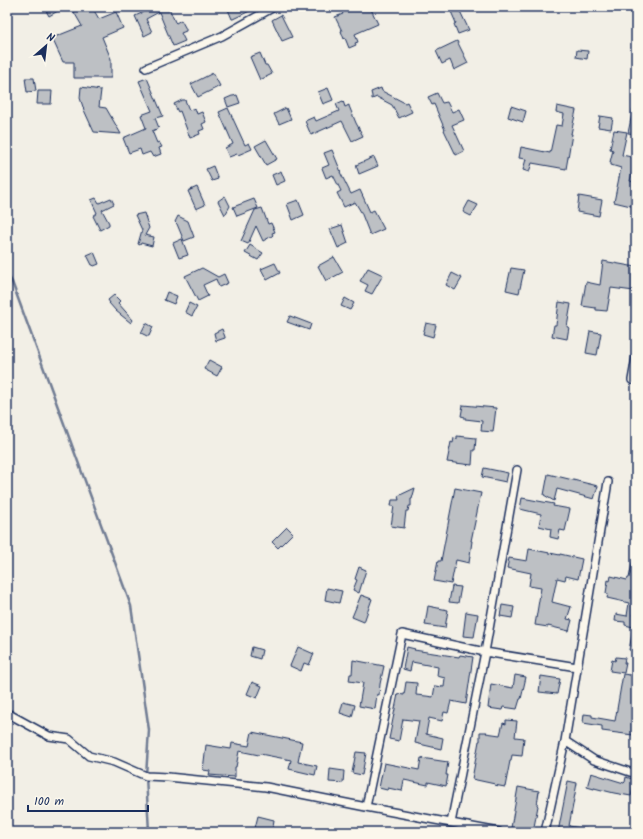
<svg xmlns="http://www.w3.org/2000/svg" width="643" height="839" viewBox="0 0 643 839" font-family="Kalam,sans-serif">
<rect width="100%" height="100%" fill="#f2efe6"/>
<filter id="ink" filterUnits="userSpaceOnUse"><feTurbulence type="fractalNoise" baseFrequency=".025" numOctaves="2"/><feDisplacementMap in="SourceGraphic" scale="8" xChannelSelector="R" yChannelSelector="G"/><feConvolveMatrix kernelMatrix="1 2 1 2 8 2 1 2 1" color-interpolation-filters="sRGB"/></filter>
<g filter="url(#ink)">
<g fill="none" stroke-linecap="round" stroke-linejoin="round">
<path stroke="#707b93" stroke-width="2.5" d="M7,274l5,8 119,324 18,124 -3,46 3,56"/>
</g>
<path fill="#bdc0c4" stroke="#1b2f5e" d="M44,7h21l-16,9z
M71,7h21l7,12 17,-7 7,16 -21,9 9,22v19h-37v-16h-11l-11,-24 30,-12z
M151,7h19l-1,1 6,14 1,1 5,-3 5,9v2l-5,2 4,8 -12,5 -8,-19 -6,-15 -13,7 6,13 -8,4 -9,-20 9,-4v-2z
M227,7h31l-25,12h-1z
M339,7h31l8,17 -23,10 3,8 -3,1 1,2 -7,3 -4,-10 -1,1 -3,-8h1l-7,-14 8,-3z
M449,7h9l11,23 -11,4 -4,-10 2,-1z
M281,15l11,22 -10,4 -10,-21z
M457,41l11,22 -14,7 -4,-10 -8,4 -6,-13z
M577,50l11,1 -1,8 -11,-2z
M260,53l5,12h2l5,9 -12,6 -10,-23z
M213,73l7,13 -22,11 -7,-13z
M25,78h9l2,13 -9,1z
M147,78l16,38 -8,2 4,10 -7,3 5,12 2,-1 3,5 -3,1 2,6 -8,3 -3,-5 -8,3 -2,-6 -11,4 -6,-15 23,-10 -5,-13 11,-4 -13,-30z
M81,87l20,3 -2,17 7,1 15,26 -27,-2 -10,-22 -4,-12z
M328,88l5,12 -10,4 -5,-12z
M381,88l1,3 23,12 2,-1 5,10 -13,6 -7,-13 -15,-8 -5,2v-3l-1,-4z
M38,91h14l-1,13h-14z
M437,93l5,10 5,-1 5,10 7,-3 5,11 -12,5 12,26 -8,4 -12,-25h1l-11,-26 -2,1 -4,-8z
M237,95l3,8 -12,4 -3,-8 7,-3h1z
M182,100h3l4,10 6,-2 2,6 5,-2 4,10 -4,2 2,5 -5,2 1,3 -10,4 -10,-27 -2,1 -4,-8z
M343,101l2,6 4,-2v1l7,17 7,13 -11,5 -10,-20 -31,14 -6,-14 9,-4 2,4 23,-10 -3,-7z
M511,106l15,5 -3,11 -15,-5z
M557,106l19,4 -5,24h1l-6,35 -34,-6 -3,9 -6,-2 3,-11 -7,-1 2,-11 29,6 6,-28 6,1 2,-12 -8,-2z
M228,108l17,37 4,-2 3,6 -14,6 -1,-1 -8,3 -4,-9 8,-4 -14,-32z
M286,108l5,11 -12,5 -5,-10z
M633,109h3v25l-8,-1z
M600,116l13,2 -2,11 -13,-2z
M614,130l13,2 -5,23 14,3 -6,23 6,1 -1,25 -21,-5 7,-34 -10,-3v-3h-1l3,-12 -3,-1z
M266,140l11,19 -11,6 -11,-19z
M332,150l9,22h-1l11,22 9,-4 10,22 4,-2 10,19 -14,6 -9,-23 -6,-10 -11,5 -7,-14 4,-2 -8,-16 -7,3 -4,-10 7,-3 -5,-12z
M374,157l4,9 -19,8 -3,-9z
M213,166l5,13 -6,2 -6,-12z
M281,171l4,10 -9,4 -4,-10z
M197,187l8,18 -9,4 -8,-18z
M225,196l5,10 -5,9 -7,-14z
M579,196l23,4 -3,16 -22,-4z
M96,198l3,5 12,-5 3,6 -12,6 7,13v2l-9,5 -7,-14 4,-3 -6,-13z
M254,199l4,9 -21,8 -4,-9z
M298,200l6,15 -11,5 -6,-16z
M469,201l9,4 -7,11 -8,-4z
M262,208l6,16 3,-1 4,9 -3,1 1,2 -1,1 -9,5 -7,-15 -8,18 -7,-3 14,-31z
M144,213l5,15 -4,7 9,2 -2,9 -11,-3 -1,2 -2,-1 4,-14 -7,-15z
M178,216l10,5 6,16 -10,4 -7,-17 -2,-2z
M342,225l6,18 -10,5 -8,-19z
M182,239l6,16 -9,3 -6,-15z
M250,245l13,8 -5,7 -13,-7z
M94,252l5,12 -5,2 -1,-1h-1l-5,-10z
M334,257l9,15 -17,9 -8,-15z
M603,261l33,6v11l-2,13 -23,-3 -4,23 -11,-1v-2l-14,-2 4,-24 14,3z
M275,263l5,10 -13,7 -6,-11z
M202,268l16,9 6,-3 4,9 -9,4 -3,-8 -13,6 5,11 -10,5 -13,-25z
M368,268l15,7 -11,19 -7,-3 3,-6 -8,-4z
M511,268l13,2 -5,23 -13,-3z
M452,273l10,5 -7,12 -9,-5z
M167,292l10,4 -3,8 -10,-4z
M114,295l6,6 -2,2 15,17 -2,3 -15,-12 -7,-8h1l-2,-3z
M345,298l9,5 -4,7 -9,-4z
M559,302l12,2 -4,23h2l-2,12 -15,-3 2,-11h2z
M189,303l8,4 -5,9 -7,-4z
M290,316l21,8 -2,6 -22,-8z
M146,323l7,4 -4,9h-2l-6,-3z
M426,323l10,2 -3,12 -10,-3z
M222,329l3,8v1l-9,3 -2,-8z
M590,331l11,2 -4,22 -11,-2z
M209,360l13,7 -5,9 -13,-7z
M463,405l33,3 -3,24 -12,-1 1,-10 -17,-2v-2l-4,-1z
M457,436l19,2 -1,12h-2l-1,15 -25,-3 4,-20 2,1 1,-5 3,1z
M484,468l24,5 -2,9 -24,-5z
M548,474l50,12 -4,13 -37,-10 -3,12 -10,-6z
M415,488l-3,11h-1v7h-2l-1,5h-2l-2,17 -13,-2 3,-20h-3l1,-6h7l-1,-4z
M455,488l26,5 -10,48h1l-3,22 -13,-3 -5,24 -17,-3 4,-20h3z
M522,498l32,6 -1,2 17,3 -5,22 -5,-1 -2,9 -8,-2 1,-8 -12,-3 2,-12 -21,-5z
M287,527l6,6 -15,15 -6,-6z
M529,549l31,6v-1l22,5 -4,20 -12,-3 -1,4 -8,-2 -5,24 19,5 -4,12 5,1 -3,11 -21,-5v1l-13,-2 6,-37 -12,-2 2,-13 -24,-5 2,-10 18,3z
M633,559h3v46l-3,10h2l-2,12 -8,-2v-3l-10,-1 1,-7 11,2 2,-13 -22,-5 1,-4 -2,-1 2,-13 2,1 1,-5 16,4 1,-2h1z
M359,567l7,3 -7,23 -6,-3 4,-10 -2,-1z
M452,586l9,1 -3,16 -9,-1z
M327,588l15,3 -3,12 -14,-3z
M361,595l11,4 -8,23 -12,-5z
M502,605l12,2 -2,11 -12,-2z
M428,606l20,4 -3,18 -20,-3z
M466,612l12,2 -4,23 -11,-1z
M633,629l3,1v21l-7,-1z
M252,647l10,3 -2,9 -10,-3z
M298,647l16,7 -5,11 -5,-2 -3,8 -11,-5z
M407,647l8,2 -1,1 45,7 1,-2 13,2 -7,47 -15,-3 -3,12 -4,-1 -2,9 -13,-3 -3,16 17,4 -2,11 -26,-6 4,-22 -16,-2 -4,22 -10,-2 9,-45 6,1 2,-13 11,1 -1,12 10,1 7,1 2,-11 9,1 1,-9 -8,-2 1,-9 -26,-5 -2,9 -7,-2z
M616,657l9,1 -1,5h2l-2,10 -14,-2 2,-11 3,1z
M353,660l31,6 -4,18 -1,11 -2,-1 -2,15 -16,-3 4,-23 -14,-2 1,-7h2z
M623,674l13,2 -2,13h2l-3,19h3v8l-3,19 -31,-4v-5l-19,-3 1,-9 8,1v2l23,4z
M515,675l11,2 -5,22h-1l-3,10 -14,-2 -1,3 -14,-2 3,-24 22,4z
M541,676l19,3 -3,15 -18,-2z
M252,682l10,4 -5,12 -10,-4z
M343,702l12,3 -3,12 -12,-4z
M506,720l11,1 -2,16 9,1 -2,18 -10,-1 -1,6h-1l-5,26 -11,-2 1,-1 -23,-5 7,-38h1v-9h7l-1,1 14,2 3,-12 3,1z
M252,732l50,10 -4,20 19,4 -2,9 -26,-6 2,-9 -31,-6 -1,1 -20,-4 -3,16h-1v10l-26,-2 1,-4 -7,-1 3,-25 25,4 1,-6 17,3z
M356,752l10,1 -4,22 -10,-2z
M421,758l27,4 -2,13h2l-2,11 -18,-4v3l-24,-5 -2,11 -14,-3 -1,2 -8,-2 5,-25 35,7z
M330,769l14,2 -1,12 -14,-1z
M591,773l33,10 1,-1 1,-5 9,3 -4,16 -17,-3 -20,-5v1l-7,-2z
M568,781l9,2 -8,43 18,3 -1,3h-28z
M518,787l21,4 -2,14 1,1 -5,26 -22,-4z
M258,816l16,4 -2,12 -17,-4z"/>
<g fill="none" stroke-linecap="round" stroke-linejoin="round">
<g stroke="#1b2f5e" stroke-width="10">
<path id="minor" d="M146,68l76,-32 52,-29
M632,380l4,-23
M608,482l-43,259 29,19 42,14
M7,713l42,23 20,3 20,17 25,6 32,14 22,1 98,10 100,20 133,25
M366,807l36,-173 83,18 92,15
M451,823l34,-171 32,-182
M545,832l20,-91"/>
</g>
<use href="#minor" stroke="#fbf7ec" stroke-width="7"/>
</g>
</g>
<rect width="643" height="839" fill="none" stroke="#fbf7ec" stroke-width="24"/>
<rect x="12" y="12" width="619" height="815" fill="none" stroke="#1b2f5e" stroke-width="1.5" filter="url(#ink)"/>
<g transform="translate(46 46) rotate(28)" stroke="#fbf7ec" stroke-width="3" paint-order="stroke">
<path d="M0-3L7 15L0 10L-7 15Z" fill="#1b2f5e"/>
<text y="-6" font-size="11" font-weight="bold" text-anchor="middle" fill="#1b2f5e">N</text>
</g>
<path d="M28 805v6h120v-6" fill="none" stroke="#1b2f5e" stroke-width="2"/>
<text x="34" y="805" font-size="12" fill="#1b2f5e" stroke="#fbf7ec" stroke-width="3" paint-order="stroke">100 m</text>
</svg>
